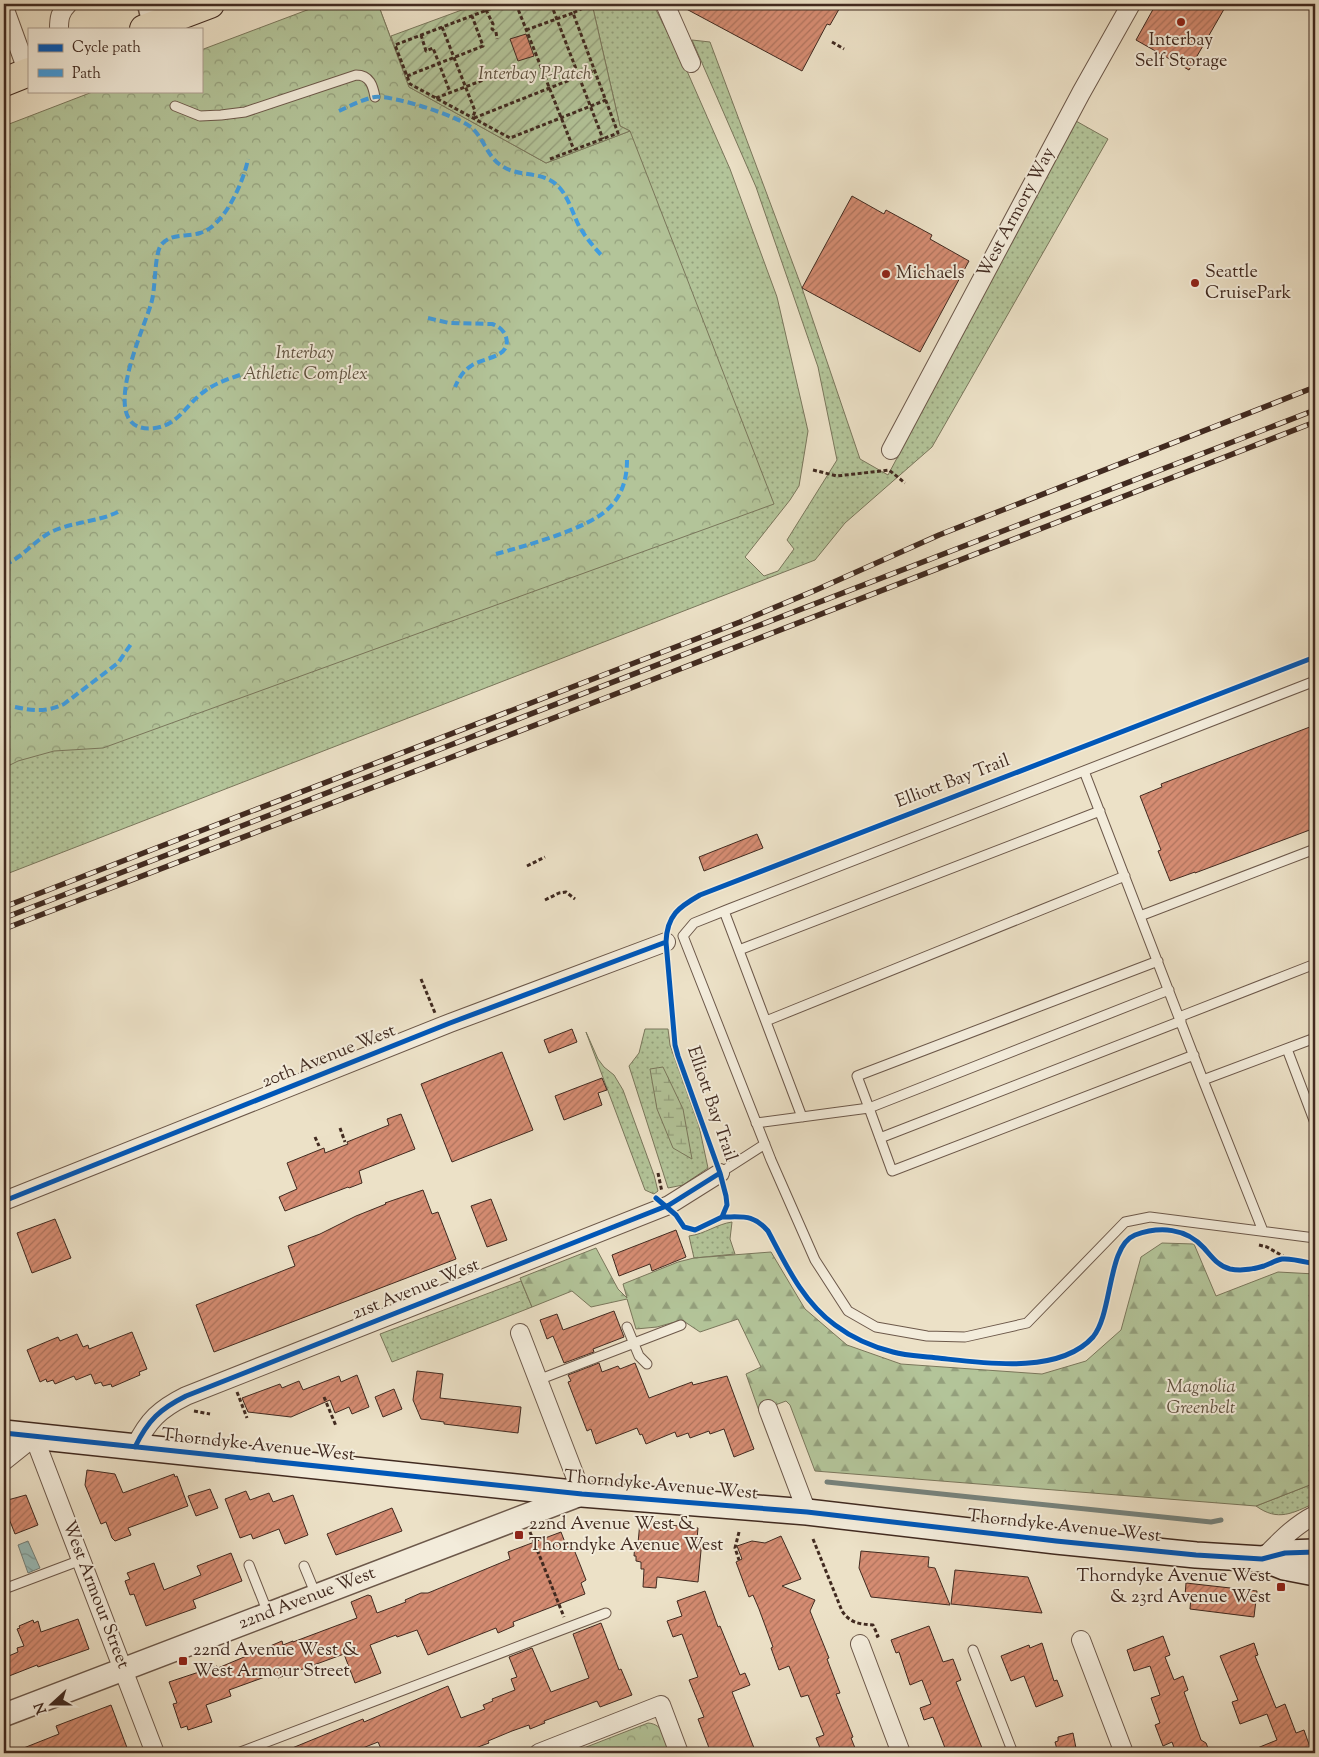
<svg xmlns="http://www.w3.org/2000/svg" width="1319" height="1757" viewBox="0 0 1319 1757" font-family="'Sorts Mill Goudy',serif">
<defs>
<pattern id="grass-dots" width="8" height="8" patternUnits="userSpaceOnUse" patternTransform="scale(1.25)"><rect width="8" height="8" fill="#b3c499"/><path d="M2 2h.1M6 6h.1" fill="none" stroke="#939f7c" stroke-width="1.8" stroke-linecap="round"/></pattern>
<pattern id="forest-firs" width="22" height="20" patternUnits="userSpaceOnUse" patternTransform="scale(1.25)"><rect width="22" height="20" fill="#b3c499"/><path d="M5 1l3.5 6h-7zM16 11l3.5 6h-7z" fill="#939f7c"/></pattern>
<pattern id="wetland-marsh" width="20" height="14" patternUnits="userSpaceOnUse" patternTransform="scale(1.25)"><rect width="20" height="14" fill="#b3c499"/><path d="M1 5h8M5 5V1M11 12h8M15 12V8" fill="none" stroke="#939f7c"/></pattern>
<pattern id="park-crowns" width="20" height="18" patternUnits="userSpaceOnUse" patternTransform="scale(1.25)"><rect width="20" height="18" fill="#b3c499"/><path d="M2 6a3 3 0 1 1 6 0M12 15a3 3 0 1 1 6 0" fill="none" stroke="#939f7c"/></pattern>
<pattern id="garden-furrows" width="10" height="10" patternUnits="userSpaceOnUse" patternTransform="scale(1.25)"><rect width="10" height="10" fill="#b3c499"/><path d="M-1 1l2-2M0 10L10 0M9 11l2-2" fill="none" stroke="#939f7c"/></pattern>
<pattern id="water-waves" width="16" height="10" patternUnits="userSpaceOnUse" patternTransform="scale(1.25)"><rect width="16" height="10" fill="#99bcb9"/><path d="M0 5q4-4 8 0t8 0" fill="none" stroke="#7e9996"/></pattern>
<pattern id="building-hatch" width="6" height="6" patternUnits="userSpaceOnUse" patternTransform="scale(1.25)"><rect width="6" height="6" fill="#d58c72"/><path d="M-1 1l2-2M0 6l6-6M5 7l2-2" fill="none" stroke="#ae735d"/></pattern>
</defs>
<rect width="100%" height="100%" fill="#ece1c7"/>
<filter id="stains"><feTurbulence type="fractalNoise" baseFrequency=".004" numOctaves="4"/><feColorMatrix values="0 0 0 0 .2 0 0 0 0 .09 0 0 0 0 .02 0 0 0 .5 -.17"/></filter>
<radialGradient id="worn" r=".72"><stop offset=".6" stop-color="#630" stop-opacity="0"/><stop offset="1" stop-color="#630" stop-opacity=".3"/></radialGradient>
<path fill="url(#grass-dots)" stroke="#7a775c" d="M378,4l31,83 221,44 -10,-5 -28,-122h61l34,67 43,98 47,128 31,134 -9,55 -9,14 -45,57 19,19 14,-5 16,-22 -7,-9 50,-80 -19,-93 -62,-180 -64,-147 18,2 92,246 58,171 28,16 188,-354 32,18 -176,308 -87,76 -30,37 -811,315v-748l197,-36z
M645,1029h23l2,16 29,81 9,42 -25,17 -15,3 -39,-122 10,-13z
M586,1032l12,27 6,8 10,8 9,15 31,85 4,16 -4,3 -9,-4z
M732,1222l-2,17 5,15 -41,4 -5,-22c16,-2 28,-12 43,-14z
M521,1281l11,26 -140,55 -12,-28z
M1315,1483v20c-22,10 -37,19 -59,3z"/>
<path fill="url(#forest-firs)" stroke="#7a775c" d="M1162,1243l32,1 22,52 62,-24 37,2v209l-59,23 -441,-35 -25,-66 -4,-4 -27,10 -13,-37 15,-7 -23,-48 -38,13 -18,-12 -25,7 -21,2 -9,-30 -36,8 -19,-16 -40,16 -12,-29 76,-30 22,41 9,9 -4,-14 55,-22 16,-4 77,-6 34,57 42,36 54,19 141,10 44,-13 35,-31 20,-73z"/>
<path fill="url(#wetland-marsh)" stroke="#7a775c" d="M663,1067l20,42 9,50 -19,-11 -16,-39 -7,-40z"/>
<path fill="url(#park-crowns)" stroke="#7a775c" d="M323,4h55l31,83 137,76 84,-32 144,373 -671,244 -49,3 -36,10 -14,7v-642l91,-35h106v-41z
M648,1723c16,1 19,18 23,30h-100z"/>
<path fill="url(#garden-furrows)" stroke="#7a775c" d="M478,4h114l28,122 10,5 -84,32 -137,-76 -18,-51z"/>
<path fill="url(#water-waves)" stroke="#76827c" d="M28,1541l12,27 -12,5 -10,-28z"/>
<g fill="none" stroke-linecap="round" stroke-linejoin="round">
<path stroke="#76827c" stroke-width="5" d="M827,1482l384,40 10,-2"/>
</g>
<path fill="url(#building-hatch)" stroke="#412a20" d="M677,4h165l-12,21 -3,-1 -25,47z
M1156,4h71l-38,66 -53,-30z
M526,34l8,22 -16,5 -8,-22z
M852,196l32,18 2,-4 46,25 -2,4 39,22 -49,91 -118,-64z
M1315,725v103l-120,45v-1l-25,9 -12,-30 3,-1 -21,-54 22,-9 -1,-3z
M757,834l6,14 -59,23 -5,-14z
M572,1029l5,13 -28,11 -5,-13z
M502,1052l31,78 -81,32 -31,-78z
M602,1078l5,12 -9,3 4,12 -38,15 -9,-24z
M401,1114l14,35 -56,22 3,12 -13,5 -1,-1 -63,24 -6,-14 18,-8 -10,-26 37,-15 1,5 23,-9 -1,-2 42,-17 -2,-6z
M423,1190l9,24 6,-2 18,47 -242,93 -18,-47 99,-39 -7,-20 32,-12 36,-18 30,-12 -1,-1z
M491,1199l16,41 -20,7 -16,-41z
M55,1219l16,39 -39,15 -15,-40z
M676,1230l10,27 -34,14 -2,-7 -31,12 -7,-21z
M614,1311l10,26 -31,12 1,3 -30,11 -11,-27 -6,3 -7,-19 17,-6 6,16z
M132,1332l15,37 -8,3 1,3 -28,12 -1,-3 -8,2 -2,-4 -6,2 -4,-10 -15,6 -2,-4 -19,8 -2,-4 -6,2 -1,-3 -6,3 -13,-32 31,-13 2,4 17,-7 6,13 5,-2 1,4z
M599,1363l3,9 16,-6 2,3 15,-6 14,35 43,-16 1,3 34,-9 27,73 -20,8 -10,-28 -14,5 -1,-3 -19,7 -2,-5 -11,4 -2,-5 -29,12 -4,-10 -2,1 -3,-7 -41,16 -5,-15 -4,2 -19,-49 3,-1 -3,-6z
M417,1371l26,3 -3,24 81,9 -3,26 -74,-9v-2l-23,-3 -8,-19z
M357,1375l12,32 -17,7 -3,-7 -14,6 -5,-13 -39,17 -43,-5 -6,-14 38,-14 2,4 17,-7 4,9 36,-14 2,6z
M394,1389l8,20 -19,8 -8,-20z
M87,1470l28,4 8,19 51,-19 1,3 2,-1 11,30 -60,22 3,7 -16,6 -3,-3 -6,-16 -5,2 -16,-39z
M210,1489l8,19 -22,8 -8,-20z
M246,1491l4,9 19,-7 4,9 20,-7 15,40 -23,9 -6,-15 -26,10 -2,-5 -11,4 -15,-39z
M26,1495l12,30 -23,9 -11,-28v-5z
M392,1508l10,23 -66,24 -9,-21z
M640,1522l58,6 -1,11 5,1 -4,42 -41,-5 -1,11 -13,-1 1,-18h-3v-7l-5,-1v-5h-2l1,-13h3z
M561,1532l5,13 5,-3 10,25 5,13 -5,3 4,11 -72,28 1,4 -16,7 -2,-5 -68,27 -11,-25 -20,7 -1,-2 -26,10 11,28 -26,10 -11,-29 -66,24 -2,-5 -47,17 2,6 -25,9 6,17 -24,8 -1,-4 -6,2 -8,-24 4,-1 -8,-21 48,-16 1,2 64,-27 1,4 10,-4v1l64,-24 -6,-16 17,-7 3,1 6,17 29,-11 -1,-2 16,-7h7l82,-34 -2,-7z
M781,1536l20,43 -19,7 33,14 -5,11 19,47 -2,1 13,34 -4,1 17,43 -2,1 6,15h-35l-6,-15 8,-3 -16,-40 -7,2 -12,-31 -10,4 -8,-22 2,-1 -14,-38 -6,-14 -4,2 -13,-35 6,-3 -5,-13 15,-5 13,2z
M861,1551l68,6 -1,10 7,1 15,37 -79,-8 -12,-29z
M231,1553l11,28 -49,19 3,8 -50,18 -12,-32 -4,1 -5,-14 5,-2 -3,-6 27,-10 10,27 37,-15 -4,-9z
M955,1570l73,7 14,36 -91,-9z
M1186,1583l71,8 -3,26 -64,-8 1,-12 -6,-1z
M705,1591l13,36 2,-1 20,49 5,-2 5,12 -18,7 24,61h-45l-13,-34 6,-2 -15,-37 9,-3 -16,-43 -9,3 -6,-16 15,-5 -5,-15z
M78,1619l11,30 -51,18 -1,-2 -33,13v-20l14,-6 -1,-4 7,-2 -7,-17 3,-1 -1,-2 14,-6 1,3 4,-2 3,11z
M601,1623l18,47 2,-1 11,26 -32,12 -3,-6 -53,20 1,2 -15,6 -1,-4 -17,6 -24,10 1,2 -27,10h-79l-5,-11 -28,11h-70l83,-34 1,3 84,-36 13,32 24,-9 -2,-4 10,-4 -1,-2 23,-9 -4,-11 6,-2 -8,-20 23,-9 19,44 38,-14 -16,-44z
M929,1626l14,36 10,-3 8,21 -5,2 28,71h-37l-14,-36 -9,3 -4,-12 11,-4 -9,-24 -12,5 -11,-33 -3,1 -5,-13z
M1163,1636l7,19 -5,2 9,23 9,-4 5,14 -4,2 17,48 5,3 4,10h-34l-4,-11 -9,4 -8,-21 5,-2 -9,-25 9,-3 -10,-29 -16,5 -7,-21z
M1042,1643l12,38 3,-1 6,16 -27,11 -12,-31 -13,5 -10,-25 28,-11 1,3z
M1254,1643l4,12 -3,1 21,52 9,-4 11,29 8,-3 8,23h-67l32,-13 -10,-26 -27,10 -8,-22 6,-2 -18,-44z
M111,1705l18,48h-118l48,-19 -3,-8z
M1073,1733l4,20h-19l-3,-11 3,-1v-4z"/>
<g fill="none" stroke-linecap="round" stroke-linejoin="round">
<g stroke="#6c584a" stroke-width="11">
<path id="service" d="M175,106l25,10 21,-1 24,-3 111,-37c14,0 17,11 19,22
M1315,681l-586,228 -35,14 -11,13 88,224 44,100 33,51 28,16 51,9 38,1 62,-14 98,-101 25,-5 165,21
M1084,771l119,309 60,151
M724,911l78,206
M1140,916l175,-67
M739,950l361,-139
M1158,961l-301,115 12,32 300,-118
M1179,1017l136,-53
M766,1021l359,-145
M1287,1049l28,74
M1203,1080l112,-42
M756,1123l113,-15 23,63 302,-116
M880,1138l301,-117
M720,1173l45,-29
M627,1327l12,29 8,8
M538,1380l143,-55
M249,1565l19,48
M304,1566l12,29
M4,1589l77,-29
M973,1650l40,103
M238,1753l368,-140"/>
</g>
<g stroke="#6c584a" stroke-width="20">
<path id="minor" d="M665,4l26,59
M4,7l24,66
M59,29c0,-11 1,-17 9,-25
M891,450l190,-357 50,-89
M4,1201l446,-178 216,-81
M520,1333l62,161
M768,1409l39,103
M135,1447c13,-27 25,-38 51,-51l483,-191 51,-32
M4,1461l30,-24 121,316
M1264,1557c16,-16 31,-32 51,-42
M1081,1640l43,113
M860,1644l41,109
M539,1753l122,-48 18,48"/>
</g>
<g stroke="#6c584a" stroke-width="25">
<path id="tertiary" d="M149,4l5,21
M4,1715l578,-221"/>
</g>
<g stroke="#412a20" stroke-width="28">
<path id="secondary" d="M4,1433l578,61 225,18 249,29 140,14 66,4 23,-6 30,-1
M1269,1561l15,6 31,6"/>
</g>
<g stroke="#412a20" stroke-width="30">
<path id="primary" d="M144,29l66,-25
M4,82l25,-10"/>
</g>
<path stroke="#412a20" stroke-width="3" stroke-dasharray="4 2.5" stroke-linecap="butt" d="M483,4l10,20 -1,5 4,3 1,7
M503,4l-108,41 15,39 100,54 96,-38
M516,4l58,146
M551,4l52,135
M442,27l33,84 -2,6
M526,30l47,-17
M421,35l5,16 7,-3 17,44
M832,42l12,7
M407,76l76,-30 -11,-30
M436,98l58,-22
M474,118l121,-48
M550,159l68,-26 -45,-120 12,-6 -1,-3
M813,470l24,6 52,-6 16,13
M527,866l18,-9
M545,900l14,-7 7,-1 9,7
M421,979l14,34
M340,1128l5,14
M315,1137l4,9
M658,1173l4,19
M1259,1245l8,2 21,12
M237,1392l10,26
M324,1397l12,29
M194,1411l16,3
M530,1532l34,85
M739,1532l-4,16 4,12
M813,1539l29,72c8,12 17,13 31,14l5,11 -4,2"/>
<use href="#service" stroke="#f3ecdb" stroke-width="9"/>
<use href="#minor" stroke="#f3ecdb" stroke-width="18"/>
<use href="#tertiary" stroke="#f3ecdb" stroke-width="22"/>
<use href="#secondary" stroke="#f3ecdb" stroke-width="25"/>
<use href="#primary" stroke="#ece1c7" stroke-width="28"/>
<g stroke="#412a20" stroke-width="5.5">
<path id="rail" d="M4,907l736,-285 76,-32 123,-55 376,-148
M4,918l1311,-508
M4,929l573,-220 738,-287"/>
</g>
<use href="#rail" stroke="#f3ecdb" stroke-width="4" stroke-dasharray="11" stroke-linecap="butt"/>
<path stroke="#3f9ce0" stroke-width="4" stroke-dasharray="8 4" stroke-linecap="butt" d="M339,111c11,-5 24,-12 36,-14 17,-2 84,19 97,31 12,11 16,30 30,38 18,12 41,4 57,21 9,10 13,24 19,37 6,12 16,23 25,33
M428,318l21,5 43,1c6,2 12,6 14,13 6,21 -23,20 -35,29 -8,5 -12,12 -16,21
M240,375c-12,4 -24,8 -35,16 -18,12 -26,34 -50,37 -62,8 -11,-99 -4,-124 5,-15 3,-49 10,-59 9,-12 27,-8 39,-12 24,-6 44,-52 48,-74
M496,554c29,-8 91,-25 112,-45 14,-13 19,-30 19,-49
M4,565c18,-7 30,-24 47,-33 21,-10 46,-10 67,-20
M15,707c18,4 33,5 49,-3l54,-41 13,-19"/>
<g stroke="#f3ecdb" stroke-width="8">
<path id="cycleway" d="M1315,657l-615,238c-21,12 -33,20 -34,47l9,103 3,11 42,117 6,23 1,9 -5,12c22,0 31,-3 46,14 18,34 35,71 67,94 16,12 38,22 58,27 14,4 30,4 45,6 45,5 121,17 155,-21 20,-24 14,-91 42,-102 25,-9 51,-7 69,13 8,9 14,18 26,21 10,2 24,0 34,-3 6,-2 12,-6 18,-7 10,-1 23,3 33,5
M656,1198l20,17 8,12 11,3 27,-13
M4,1201l446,-178 216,-81
M4,1433l578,61 225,18 249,29 140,14 66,4 23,-6 30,-1
M135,1447c13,-27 25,-38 51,-51l483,-191 51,-32"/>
</g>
<use href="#cycleway" stroke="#0057b8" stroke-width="5"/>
</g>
<g fill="#8f2418" stroke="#f3ecdb" stroke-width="2">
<circle cx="1181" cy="22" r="5"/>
<circle cx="886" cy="274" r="5"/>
<circle cx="1195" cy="283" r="5"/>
<rect x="514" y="1530" width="10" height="10" rx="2.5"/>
<rect x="1276" y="1582" width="10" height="10" rx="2.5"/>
<rect x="178" y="1656" width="10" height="10" rx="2.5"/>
</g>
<g text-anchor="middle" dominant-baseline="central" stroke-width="4" stroke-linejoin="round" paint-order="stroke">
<g font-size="18" fill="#412a20" stroke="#f3ecdb" text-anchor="start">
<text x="1181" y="41" text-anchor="middle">Interbay<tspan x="1181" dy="21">Self Storage</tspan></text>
<text x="1205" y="273">Seattle<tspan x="1205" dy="21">CruisePark</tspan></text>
<text x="896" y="274">Michaels</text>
<text x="529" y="1525">22nd Avenue West &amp;<tspan x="529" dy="21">Thorndyke Avenue West</tspan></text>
<text x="1271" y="1577" text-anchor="end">Thorndyke Avenue West<tspan x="1271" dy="21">&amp; 23rd Avenue West</tspan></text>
<text x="193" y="1651">22nd Avenue West &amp;<tspan x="193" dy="21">West Armour Street</tspan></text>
</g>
<g font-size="18" font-style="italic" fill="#5e503e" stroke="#f3ecdb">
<text x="535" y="75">Interbay P-Patch</text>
<text x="305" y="354">Interbay<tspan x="305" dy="21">Athletic Complex</tspan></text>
<text x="1201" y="1388">Magnolia<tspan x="1201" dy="21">Greenbelt</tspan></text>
</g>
<g font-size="18" fill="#412a20" stroke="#f3ecdb">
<text transform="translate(1017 213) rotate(-62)">West Armory Way</text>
<text transform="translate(953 782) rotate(-21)">Elliott Bay Trail</text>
<text transform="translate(329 1057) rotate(-22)">20th Avenue West</text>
<text transform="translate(711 1104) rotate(71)">Elliott Bay Trail</text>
<text transform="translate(416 1290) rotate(-22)">21st Avenue West</text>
<text transform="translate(258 1446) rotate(6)">Thorndyke Avenue West</text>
<text transform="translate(661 1486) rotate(5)">Thorndyke Avenue West</text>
<text transform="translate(1064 1527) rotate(6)">Thorndyke Avenue West</text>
<text transform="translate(95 1595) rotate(69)">West Armour Street</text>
<text transform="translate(307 1599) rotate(-21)">22nd Avenue West</text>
</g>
</g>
<rect width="1319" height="1757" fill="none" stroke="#ece1c7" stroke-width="20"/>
<rect x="5" y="5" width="1309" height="1747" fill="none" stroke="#412a20" stroke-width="2.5"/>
<rect x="10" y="10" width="1299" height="1737" fill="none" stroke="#412a20"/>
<rect x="28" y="28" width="175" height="65" fill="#f3ecdb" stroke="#ac9e90"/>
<rect x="38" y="44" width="25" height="8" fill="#0057b8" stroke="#ac9e90"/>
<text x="72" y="52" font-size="15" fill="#412a20">Cycle path</text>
<rect x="38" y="69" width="25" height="8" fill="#3f9ce0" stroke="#ac9e90"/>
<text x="72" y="78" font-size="15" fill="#412a20">Path</text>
<g transform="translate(52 1704) rotate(249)" stroke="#f3ecdb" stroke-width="4" paint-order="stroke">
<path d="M0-4L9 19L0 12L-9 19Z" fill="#412a20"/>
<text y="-8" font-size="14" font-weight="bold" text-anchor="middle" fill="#412a20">N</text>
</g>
<rect width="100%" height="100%" filter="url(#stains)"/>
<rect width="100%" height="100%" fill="url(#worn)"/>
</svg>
